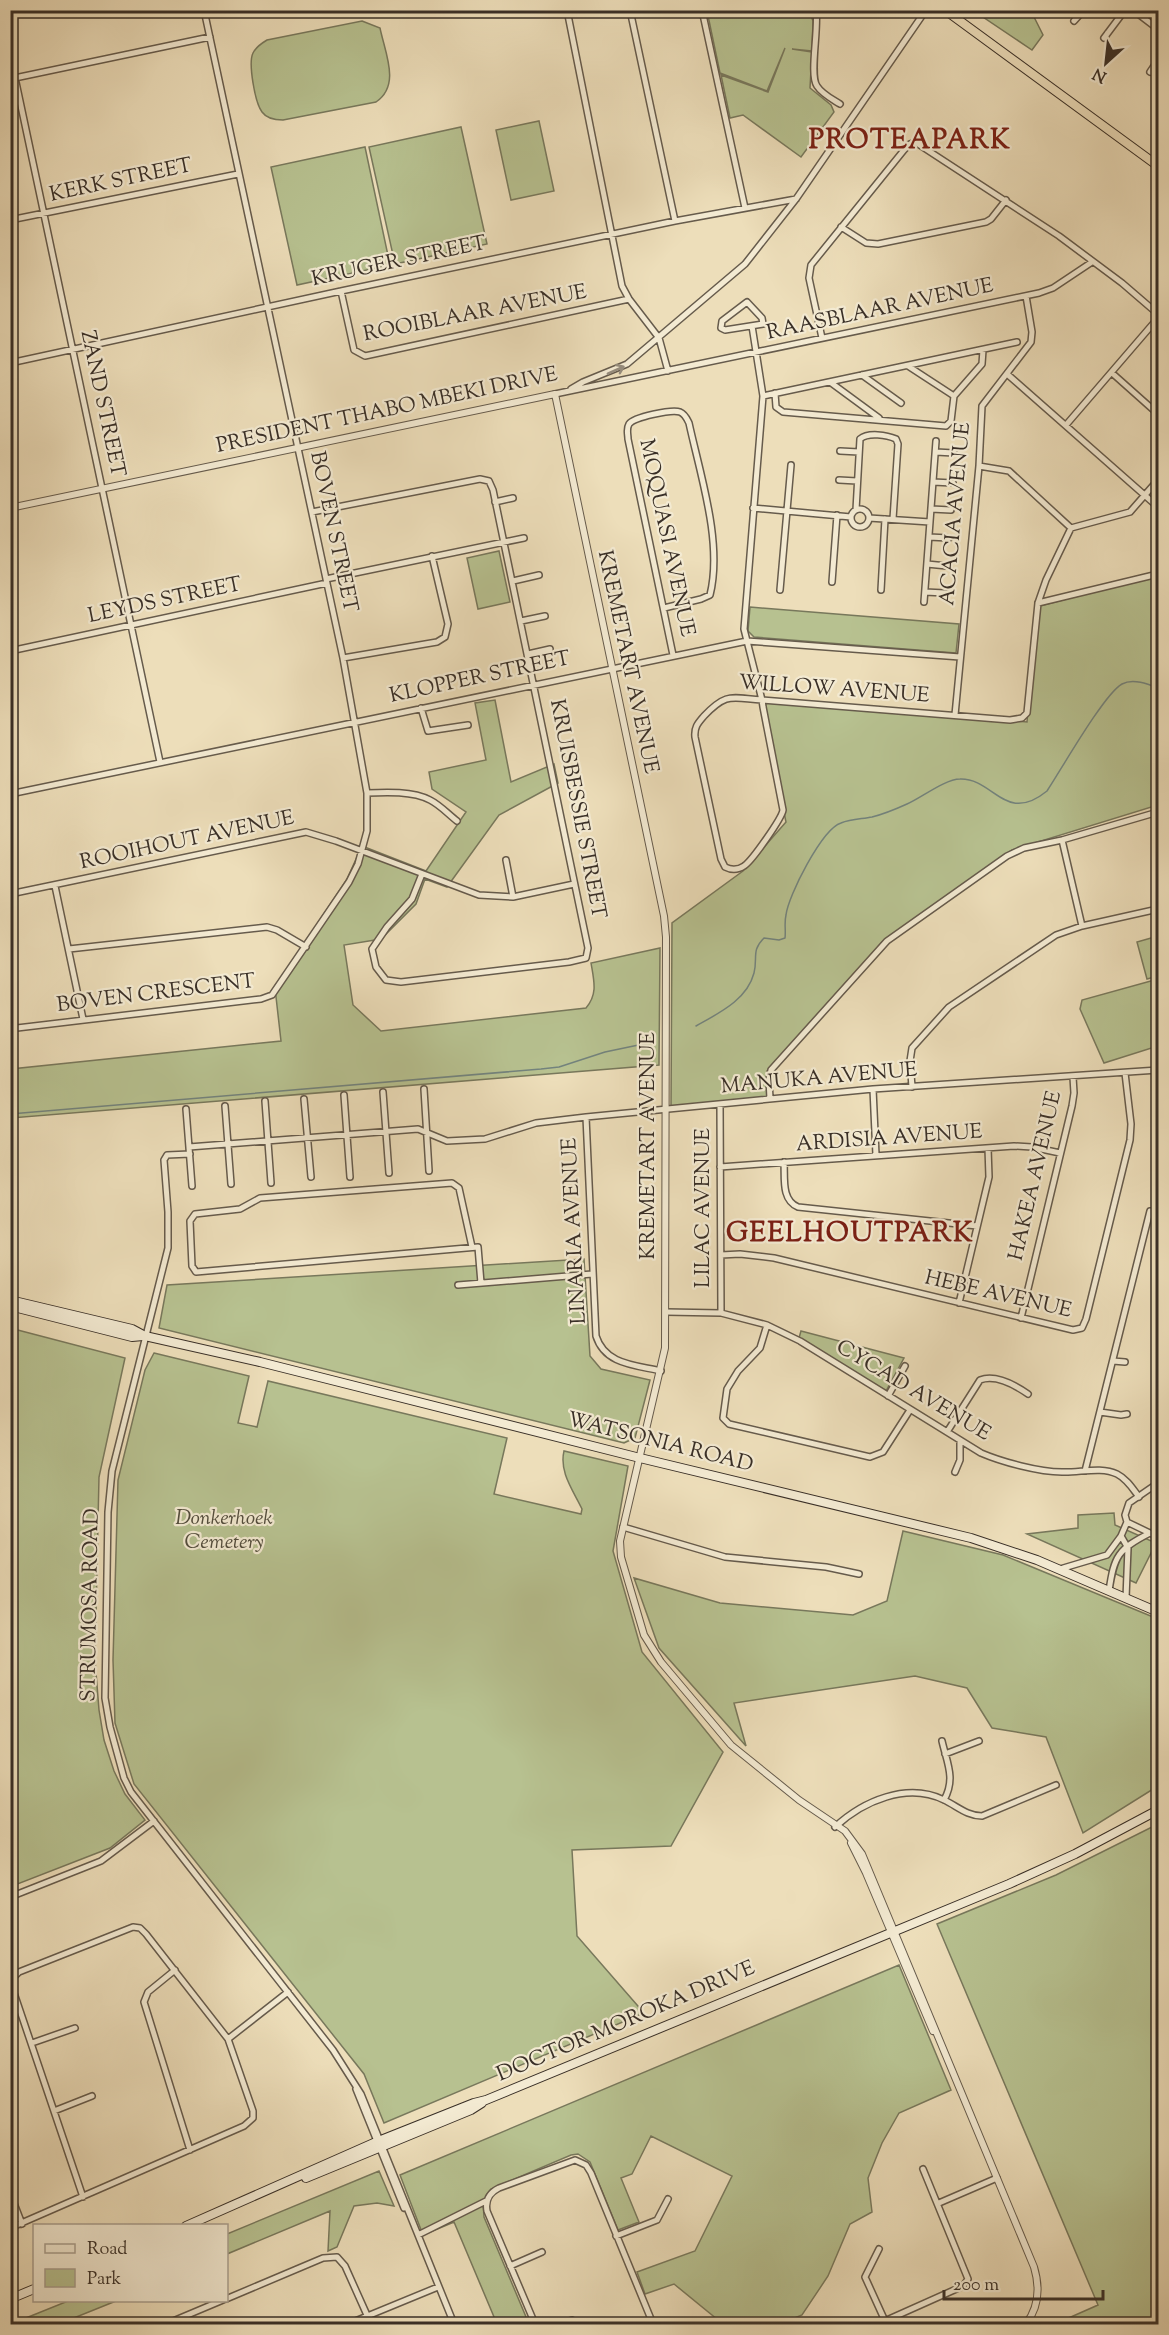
<svg xmlns="http://www.w3.org/2000/svg" width="1169" height="2335" viewBox="0 0 1169 2335" font-family="'Sorts Mill Goudy',serif">
<rect width="100%" height="100%" fill="#eddeba"/>
<filter id="stains"><feTurbulence type="fractalNoise" baseFrequency=".00333" numOctaves="4"/><feColorMatrix values="0 0 0 0 .2 0 0 0 0 .09 0 0 0 0 .02 0 0 0 .5 -.17"/></filter>
<radialGradient id="worn" r=".72"><stop offset=".6" stop-color="#630" stop-opacity="0"/><stop offset="1" stop-color="#630" stop-opacity=".3"/></radialGradient>
<path fill="#b7c190" stroke="#78785c" stroke-width="1.5" d="M809,10l4,11 -1,30 -20,-2 20,3 -2,36 21,17 3,7 -33,45 -58,-42 -13,3 -9,-43 47,17 17,-44 -18,43 -47,-18 -13,-62z
M974,11h57l12,24 -11,15z
M362,21l18,7c5,25 21,57 -4,74l-93,18c-8,0 -16,-1 -21,-8 -7,-9 -14,-49 -9,-59 3,-6 9,-10 14,-13z
M539,121l15,70 -43,9 -15,-70z
M461,127l26,117 -92,20 -26,-117z
M365,147l25,118 -93,20 -26,-118z
M499,551l11,51 -32,7 -11,-51z
M1158,575v230l-146,45 -129,91 -116,130 3,28 -99,10 1,-186 71,-52 43,-49 -25,-122 266,22 9,-115z
M750,607l209,17 -3,29 -202,-16 -6,-6z
M495,700l16,82 43,-18 4,19 -59,32 -52,72 -22,-8 -9,25 -35,35 -37,6 9,60 28,26 205,-23c12,-14 8,-27 5,-45l69,-15 -1,117 -648,53v-49l270,-28 -6,-53 72,-109 15,-33 64,25 40,-59 -34,-23 -3,-17 57,-12 -11,-57z
M1158,936v40l-11,3 -10,-37z
M1158,979v67l-54,17 -24,-54 2,-9z
M584,1259l6,97 11,13 49,11 -15,58 -11,5 -465,-115 8,-43z
M10,1328l115,30 -26,119 -4,183 4,50 5,30 10,31 11,23 20,26 -35,28 -95,37 -1,-106 -4,-1z
M801,1331l103,27 -18,33 -87,-53z
M154,1353l95,23 -11,47 19,4 11,-46 239,57 -13,56 87,20 1,-5c-9,-19 -23,-37 -18,-58l64,15 -15,85 29,101 81,100 -52,94 -99,4 5,86 67,77 -260,110 -20,-49 -230,-290 -19,-61 -2,-63 5,-180 27,-110z
M1114,1513l1,12 41,18 -20,40 -109,-49 51,-6v-13z
M903,1531l100,24 155,64v167l-75,47 -37,-96 -54,-9 -25,-40 -52,-12 -181,27 12,43 -87,-98 -25,-70 86,25 133,12 34,-14z
M1158,1824v500h-103l43,-19 -161,-381 119,-49z
M899,1965l52,125 -52,23 -17,30 -14,35 4,34 -22,12 -22,52 -26,39 -22,9h-57l-49,-40 -29,10 -8,-22 58,-21 37,-75 -81,-40 -19,38 -11,4 18,44 -21,8 -28,-68 -12,-8 -7,1 -80,34c-8,9 -8,16 -7,28l45,107h-32l-43,-102 -31,13 -23,-60z
M379,2171l15,35 -17,-3 -23,3 -17,41 -9,4 2,-40 -103,43v-20z
M68,2301h48l-57,23h-48z"/>
<g fill="none" stroke-linecap="round" stroke-linejoin="round">
<path stroke="#73837d" stroke-width="1.5" d="M696,1026c23,-13 51,-26 58,-53 4,-16 -3,-22 10,-35l15,2 6,-2c1,-8 -1,-15 1,-23 2,-19 36,-86 55,-92 10,-4 21,-4 31,-6 12,-3 24,-8 35,-13 14,-6 38,-25 53,-25 34,-1 45,46 87,12 14,-21 57,-97 75,-107 11,-6 26,0 36,4
M10,1114l531,-45 18,-2 46,-15 43,-9"/>
<g stroke="#665b4c" stroke-width="8">
<path id="minor" d="M567,10l55,276 7,13 30,39 9,33
M630,10l45,211
M702,10l43,198
M816,10c3,19 -7,65 1,76 5,8 15,13 23,18
M1133,10l25,19
M1074,21l10,-11
M1104,38l21,-28
M10,54c51,235 98,472 150,708
M1150,72l8,-12
M10,79l200,-42
M10,220l228,-46
M841,227l25,16 12,1 108,-22 5,-3 15,-19
M341,291l13,59 11,6 264,-57
M747,302l15,16 1,6 -38,6 -4,-2 1,-7z
M752,326l11,70 -19,233 3,12 15,59 1,7 20,103c-1,8 -31,51 -39,56 -6,4 -13,4 -19,1l-4,-8 -26,-122c-1,-10 3,-14 9,-21 23,-24 27,-18 58,-16l248,20 12,-2 5,-5 11,-110 8,-23 25,-52
M822,338l-13,-60 2,-13 93,-115 6,-6 5,-2 144,94 63,47 36,31
M10,363l331,-72 334,-70 121,-22
M908,366l46,30
M1112,373l46,41
M1007,374l151,133
M862,375l39,28
M830,382l49,36
M571,389l12,-7 44,-18 118,-100 51,-65 130,-189
M775,393l1,14 7,5 163,14 5,-5 3,-25 28,-32 1,-14
M555,394l484,-101 14,-5 39,-26
M763,396l254,-54
M1066,425l92,-107
M840,451l19,1
M936,452l18,1
M979,466l30,5 62,57 59,-16 28,-32
M839,480l18,1
M933,482l20,1
M495,502l18,-4
M753,508l98,9
M931,509l20,1
M851 518a9 9 0 1 1 18 0a9 9 0 1 1-18 0Z
M856,510l4,-71c8,-7 27,-4 36,0l2,5 -5,75
M312,512l168,-33 9,2 4,9 95,458 -2,10 -17,4 -168,20 -15,-2 -10,-13 -4,-18 15,-22 25,-28 10,-25
M869,518l61,4
M929,537l20,1
M927,564l20,2
M326,579l198,-41
M513,581l26,-6
M832,582l5,-67
M780,590l11,-125
M881,590l4,-71
M925,592l20,1
M924,602l12,-161
M1038,603l120,-29
M664,608l37,-9 9,-4c13,-52 -10,-121 -21,-172 -2,-4 -4,-9 -9,-11 -8,-3 -46,5 -51,12 -3,5 -1,10 -1,15l45,216
M521,621l24,-5
M10,651l317,-68
M528,654l22,-5
M343,658l94,-16 8,-5 3,-13 -16,-68
M421,708l7,23 40,-6
M955,715l24,-249 3,-60 49,-64 1,-10 -6,-36
M367,793c19,-1 46,-2 63,7 10,5 18,14 27,21
M10,794l737,-153 213,16
M1062,840l20,86
M506,860l7,37
M55,886l28,133
M10,894l296,-62 30,9 143,54 34,2 61,-13
M69,949l198,-22 10,3 29,17
M10,1022l7,6 244,-29 11,-4 77,-113 9,-18 9,-33v-38l-24,-135 -139,-648
M912,1087l-2,-26 2,-13 37,-41 107,-72 26,-9 76,-17
M424,1089l5,82
M873,1089l3,66
M383,1092l6,81
M344,1095l6,82
M304,1099l7,78
M770,1099l-1,-20 2,-9 116,-129 120,-85 17,-8 38,-8 96,-28
M265,1101l6,82
M720,1104l1,209
M225,1106l6,78
M186,1109l6,77
M586,1117l10,219c9,29 40,29 65,35
M189,1147l229,-18 29,12 38,-2 51,-16 50,-6 287,-28 285,-19
M190,1154l-23,1 -3,5 4,52v36l-56,223 -4,41 -3,186 5,29 14,51 7,14 202,258 28,44 93,230
M784,1162c1,16 -3,38 14,45l179,19
M720,1167l294,-21 18,1 28,6
M472,1247l-13,-59 -7,-5 -192,15 -20,11 -45,5 -5,7 2,45 4,6 282,-25 3,36
M721,1255l19,-1 34,4 299,72 9,-2 4,-9 44,-179 1,-16 -6,-51
M458,1285l134,-11
M959,1303l30,-126 -1,-29
M666,1312l55,1 46,12 33,16 181,112c21,9 58,19 81,19 17,1 39,-6 55,2 10,5 16,15 22,23
M1021,1318l51,-212 2,-13 -1,-16
M767,1325l-7,23 -22,23 -11,18 -4,29 6,6 141,33 13,-5 27,-42
M1113,1361l12,1
M888,1396l17,-30
M1100,1412l21,3 6,-1
M947,1432l33,-52c16,-6 35,5 48,14
M1085,1471l65,-260
M955,1472l5,-12v-19
M1158,1483l-29,20 -4,12 2,7 31,15
M623,1527l102,30 101,10 33,7
M1121,1536l7,12 -2,50
M1060,1569l47,-14 14,-19 6,-14
M1109,1591c5,-35 9,-42 41,-58
M942,1741c5,22 14,38 2,59
M945,1754l34,-13
M835,1827c28,-26 72,-45 109,-27 13,6 23,16 38,16l74,-31
M10,1897l91,-36 53,-40
M175,1970l-27,22 -4,10 46,148
M228,2039l60,-47
M32,2043l43,-15
M356,2089l48,119
M54,2111l38,-15
M10,2193l12,31
M939,2203l58,-25
M10,2228l234,-102 9,-8v-7l-25,-72 -82,-105 -6,-6 -7,-1 -114,45 -7,7 1,11 70,207
M418,2235l68,-34
M616,2236l41,-16 11,-21
M879,2249l-14,28 20,44
M510,2266l32,-14
M226,2299l97,-41 14,-1 8,9 26,58
M166,2324l57,-24
M348,2324l90,-37
M535,2324l-48,-113c-2,-11 2,-18 12,-23l76,-28 11,5 5,8 62,151
M560,2324l12,-4
M878,2324l85,-38 5,-7 -45,-110"/>
</g>
<g stroke="#665b4c" stroke-width="8">
<path id="tertiary" d="M10,508l545,-114 109,522 2,21 -1,411 -45,193 1,16 23,78 17,27 70,83 68,55 46,31 17,23 172,413c6,20 5,40 -8,57
M851,1843l15,30 67,158"/>
</g>
<g stroke="#392f27" stroke-width="10">
<path id="secondary" d="M10,1300l122,29 13,7 115,26 380,96 331,80 66,22 121,52
M10,1306l122,31 11,-1
M306,2178l165,-68 11,-7
M186,2226l190,-84 98,-39 12,-3 523,-216 66,-30 83,-44
M10,2299l24,-10"/>
</g>
<g stroke="#392f27" stroke-width="10">
<path id="trunk" d="M945,10l213,156"/>
</g>
<use href="#minor" stroke="#f3ead2" stroke-width="5"/>
<use href="#tertiary" stroke="#f3ead2" stroke-width="6"/>
<use href="#secondary" stroke="#f3ead2" stroke-width="8"/>
<use href="#trunk" stroke="#eddeba" stroke-width="8"/>
</g>
<defs><path id="oneway-shaft" d="M-6 0H5M1.5-3L5.5 0L1.5 3" fill="none" stroke-width="1.6" stroke-linecap="round" stroke-linejoin="round" transform="scale(1.5)"/></defs>
<use stroke="#968c7c" href="#oneway-shaft" transform="translate(616 370) rotate(-24)"/>
<g text-anchor="middle" dominant-baseline="central" stroke-width="4.5" stroke-linejoin="round" paint-order="stroke">
<g font-size="21" fill="#392f27" stroke="#f3ead2">
<text transform="translate(121 181) rotate(-12)">KERK STREET</text>
<text transform="translate(399 262) rotate(-12)">KRUGER STREET</text>
<text transform="translate(880 310) rotate(-12)">RAASBLAAR AVENUE</text>
<text transform="translate(475 314) rotate(-11)">ROOIBLAAR AVENUE</text>
<text transform="translate(102 404) rotate(78)">ZAND STREET</text>
<text transform="translate(387 411) rotate(-12)">PRESIDENT THABO MBEKI DRIVE</text>
<text transform="translate(956 514) rotate(-85)">ACACIA AVENUE</text>
<text transform="translate(333 532) rotate(78)">BOVEN STREET</text>
<text transform="translate(666 538) rotate(78)">MOQUASI AVENUE</text>
<text transform="translate(165 601) rotate(-12)">LEYDS STREET</text>
<text transform="translate(627 662) rotate(78)">KREMETART AVENUE</text>
<text transform="translate(480 678) rotate(-12)">KLOPPER STREET</text>
<text transform="translate(834 690) rotate(4)">WILLOW AVENUE</text>
<text transform="translate(577 809) rotate(79)">KRUISBESSIE STREET</text>
<text transform="translate(187 841) rotate(-12)">ROOIHOUT AVENUE</text>
<text transform="translate(156 994) rotate(-7)">BOVEN CRESCENT</text>
<text transform="translate(819 1079) rotate(-5)">MANUKA AVENUE</text>
<text transform="translate(889 1139) rotate(-4)">ARDISIA AVENUE</text>
<text transform="translate(649 1146) rotate(-90)">KREMETART AVENUE</text>
<text transform="translate(1036 1176) rotate(-77)">HAKEA AVENUE</text>
<text transform="translate(704 1208) rotate(-90)">LILAC AVENUE</text>
<text transform="translate(575 1231) rotate(-93)">LINARIA AVENUE</text>
<text transform="translate(998 1295) rotate(13)">HEBE AVENUE</text>
<text transform="translate(913 1391) rotate(31)">CYCAD AVENUE</text>
<text transform="translate(660 1443) rotate(14)">WATSONIA ROAD</text>
<text transform="translate(91 1605) rotate(-89)">STRUMOSA ROAD</text>
<text transform="translate(626 2022) rotate(-23)">DOCTOR MOROKA DRIVE</text>
</g>
<g font-size="21" font-style="italic" fill="#524c3c" stroke="#f3ead2">
<text x="224" y="1519">Donkerhoek<tspan x="224" dy="24">Cemetery</tspan></text>
</g>
<g font-size="27" font-weight="bold" letter-spacing="1.5" fill="#7a1f14" stroke="#f3ead2">
<text x="910" y="141">PROTEAPARK</text>
<text x="850" y="1234">GEELHOUTPARK</text>
</g>
</g>
<rect width="1169" height="2335" fill="none" stroke="#eddeba" stroke-width="36"/>
<rect x="12" y="12" width="1145" height="2311" fill="none" stroke="#392f27" stroke-width="3"/>
<rect x="18" y="18" width="1133" height="2299" fill="none" stroke="#392f27" stroke-width="1.5"/>
<rect x="33" y="2224" width="195" height="78" fill="#f3ead2" stroke="#a99f8e" stroke-width="1.5"/>
<rect x="45" y="2244" width="30" height="9" fill="#f3ead2" stroke="#a99f8e" stroke-width="1.5"/>
<text x="87" y="2254" font-size="18" fill="#392f27">Road</text>
<rect x="45" y="2269" width="30" height="18" fill="#b7c190" stroke="#a99f8e" stroke-width="1.5"/>
<text x="87" y="2284" font-size="18" fill="#392f27">Park</text>
<g transform="translate(1106 63) rotate(207)" stroke="#f3ead2" stroke-width="4.5" paint-order="stroke">
<path d="M0-4.5L10 22L0 15L-10 22Z" fill="#392f27"/>
<text y="-9" font-size="16" font-weight="bold" text-anchor="middle" fill="#392f27">N</text>
</g>
<path d="M944 2290v9h159v-9" fill="none" stroke="#392f27" stroke-width="3"/>
<text x="953" y="2290" font-size="18" fill="#392f27" stroke="#f3ead2" stroke-width="4.5" paint-order="stroke">200 m</text>
<rect width="100%" height="100%" filter="url(#stains)"/>
<rect width="100%" height="100%" fill="url(#worn)"/>
</svg>
